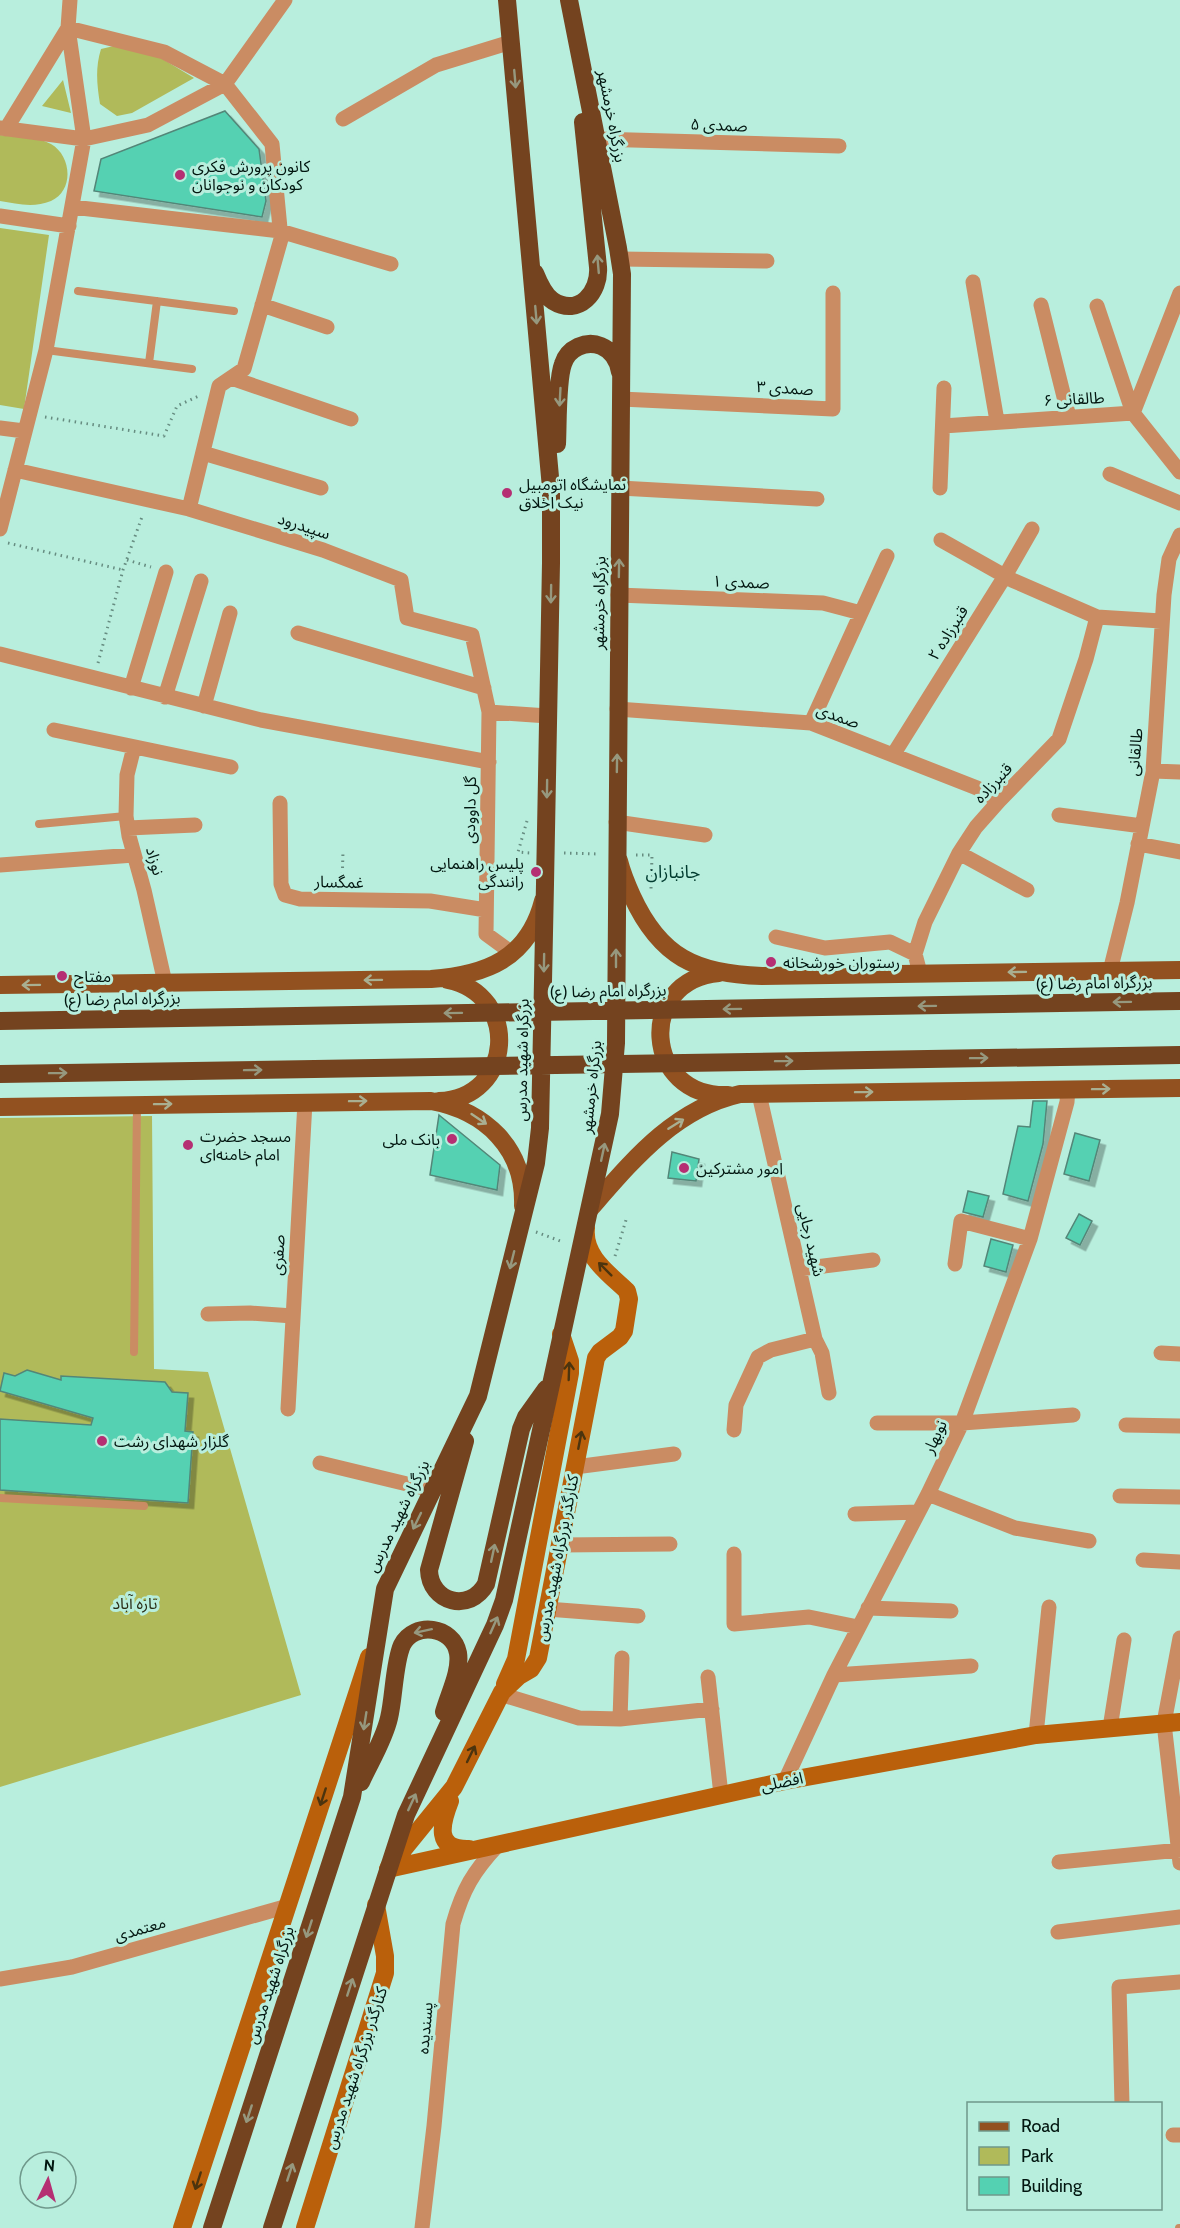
<svg xmlns="http://www.w3.org/2000/svg" width="1180" height="2228" viewBox="0 0 1180 2228" font-family="Cabin,'Noto Sans Arabic',sans-serif">
<defs>
<filter id="shadow"><feDropShadow dx="5.5" dy="5.5" stdDeviation="0" flood-color="#0004"/></filter>
</defs>
<rect width="100%" height="100%" fill="#b8eedd"/>
<path fill="#b0ba5a" d="M118,45l38,10 38,23 -62,35 -15,3 -17,-12c-3,-19 -5,-36 1,-55z
M63,80l8,33 -29,-7z
M0,135c15,2 37,1 51,9 21,12 23,47 0,57 -17,7 -34,3 -51,0z
M0,228l49,7 -25,174 -24,-4z
M152,1116l2,253 54,3 93,323 -301,92v-669z"/>
<path fill="#54d1b2" stroke="#538678" stroke-width="1.5" filter="url(#shadow)" d="M225,111l34,38 7,52 -4,16 -168,-26 7,-32z
M1033,1101h14l-4,43 -15,57 -25,-7 15,-68 12,1z
M439,1115l61,50 -3,25 -67,-15z
M1075,1133l25,7 -11,41 -25,-7z
M672,1152l27,7 -3,22 -28,-3z
M968,1191l21,5 -6,21 -20,-5z
M1079,1214l13,7 -12,24 -14,-7z
M991,1239l22,6 -7,27 -22,-6z
M27,1370l34,10v-4l104,6 7,10 16,1 -3,38 8,1 -5,71 -188,-13v-71l91,6 2,-7 -93,-27 4,-18 11,3z"/>
<g fill="none" stroke-linecap="round" stroke-linejoin="round">
<path stroke="#668c80" stroke-width="3" stroke-dasharray="1.5 4.5" stroke-linecap="butt" d="M45,417l119,19 13,-30 24,-11
M8,543l115,27
M127,560l24,7
M98,663l25,-93 20,-56
M527,821l-9,31 12,1
M564,853l35,1
M636,855h16l-1,34
M342,886l1,-35
M536,1232l27,10
M615,1256l11,-36"/>
<path stroke="#ca8c63" stroke-width="8" d="M78,291l156,20
M46,350l146,19
M149,363l8,-62
M39,824l87,-8
M134,1352l3,-246
M0,1498l144,8
M1179,2228h1"/>
<path stroke="#ca8c63" stroke-width="15" d="M68,28l96,24 61,32 47,60 9,95 -37,130 -25,17 -30,123
M343,119l93,-54 75,-23
M0,128l84,11 64,-14 77,-41 60,-84
M6,129l62,-101
M597,139l242,7
M72,207l208,24 111,33
M0,216l69,10
M620,259l147,2
M973,282l24,139
M262,305l65,22
M1041,305l28,112
M1097,306l36,107
M231,378l120,41
M621,399l212,10v-116
M1133,413l47,-120
M943,426l190,-13 47,59
M0,428l24,3
M203,453l118,35
M15,470l174,39 134,41 78,30 6,38 65,17 17,77 -3,222 26,19
M1110,474l70,29
M620,488l197,11
M940,488l4,-100
M0,529l46,-179 38,-211 -16,-111 2,-28
M941,540l71,40 85,37 64,4
M618,595l205,8 38,10
M298,633l186,55
M0,654l261,66 228,42
M131,688l35,-116
M165,697l36,-116
M204,706l26,-93
M617,709l194,14 166,65 22,13
M489,712l59,4
M811,723l76,-167
M54,730l177,37
M134,747l-7,28 -1,41 3,20 15,54 21,93
M893,755l112,-179 27,-47
M1153,771l27,1
M280,803l1,81 4,11 15,4 130,2 56,9
M1059,815l83,11
M616,822l89,13
M128,828l67,-3
M1138,844l42,8
M959,853l68,37
M0,865l134,-10
M776,937l49,11 65,-6 25,12
M1110,971l17,-68 26,-132 11,-176 5,-36 11,-24
M920,973l-5,-19 10,-32 34,-69 17,-26 23,-26 60,-62 27,-80 11,-42
M759,1094l56,245 7,14 7,40
M955,1264l6,-43 69,18
M799,1269l74,-9
M208,1314l42,-1 43,3
M1161,1353l19,1
M288,1409l17,-307
M877,1423h85l111,-8
M1126,1425l54,1
M734,1430l2,-25 22,-48 13,-7 44,-11
M320,1463l112,27
M575,1467l99,-13
M928,1494l87,34 74,13
M1120,1496l60,1
M855,1514l63,-2
M560,1545l110,-1
M734,1554v70l75,-7 49,10
M1143,1560l37,2
M868,1608l83,3
M547,1609l91,7
M1180,1638l-16,85 16,140
M834,1675l137,-9
M708,1677l13,118
M500,1694l79,24 41,1 92,-10
M620,1719l2,-61
M1110,1728l14,-88
M1036,1735l13,-128
M785,1781l49,-106 94,-181 34,-71 68,-184 37,-137 1,-13
M1059,1862l121,-12
M1058,1932l122,-15
M0,1979l72,-12 216,-61
M1122,2104l-3,-117 61,-5
M1173,2135h7
M422,2228l12,-102 19,-202c10,-35 20,-52 45,-79"/>
<path stroke="#ba600b" stroke-width="18" d="M505,1684l11,-25 54,-286v-12l-9,-27
M450,1801c-9,23 -16,49 19,48
M389,1867l65,-80 48,-95 17,-16 12,-7 7,-11 58,-300 4,-6 20,-15 4,-6 5,-32 -2,-8c-19,-18 -44,-35 -41,-63
M388,1869l397,-88 251,-46 144,-13
M182,2228l187,-571
M305,2228l80,-255v-17l-9,-51"/>
<path stroke="#925120" stroke-width="18" d="M619,861c3,12 8,24 13,35 28,61 64,78 130,80l418,-6
M719,973c-83,7 -76,125 9,122
M0,985l431,-6c55,-4 97,-20 112,-78
M439,1101c75,-3 82,-106 9,-121
M0,1107l431,-6c54,10 94,47 92,105
M590,1209c42,-48 84,-100 150,-115l440,-6"/>
<path stroke="#74431f" stroke-width="18" d="M535,273c4,10 9,22 18,28 26,16 47,-9 45,-34l-15,-145
M557,444c1,-19 0,-64 6,-80 5,-16 23,-24 38,-18 12,5 17,14 19,26
M0,1021l1180,-20
M0,1074l1180,-19
M465,1441l-36,129c1,33 41,43 57,14l35,-155 5,-12 20,-28
M361,1782c9,-20 23,-42 28,-64 5,-20 5,-55 13,-73 12,-24 51,-19 56,8 3,18 -9,41 -14,59
M212,2228l140,-431 33,-208 93,-193 58,-233 4,-35 5,-244 6,-321v-75l-44,-488
M272,2228l134,-413 89,-190 9,-25 106,-486 6,-71 6,-769 -4,-26 -49,-248"/>
</g>
<defs><path id="oneway-shaft" d="M-6 0H5M1.5-3L5.5 0L1.5 3" fill="none" stroke-width="1.6" stroke-linecap="round" stroke-linejoin="round" transform="scale(1.5)"/></defs>
<g stroke="#96987e">
<use href="#oneway-shaft" transform="translate(515 79) rotate(85)"/>
<use href="#oneway-shaft" transform="translate(598 264) rotate(-95)"/>
<use href="#oneway-shaft" transform="translate(536 315) rotate(85)"/>
<use href="#oneway-shaft" transform="translate(560 397) rotate(93)"/>
<use href="#oneway-shaft" transform="translate(619 568) rotate(-89)"/>
<use href="#oneway-shaft" transform="translate(551 594) rotate(91)"/>
<use href="#oneway-shaft" transform="translate(617 763) rotate(-89)"/>
<use href="#oneway-shaft" transform="translate(547 789) rotate(91)"/>
<use href="#oneway-shaft" transform="translate(616 958) rotate(-90)"/>
<use href="#oneway-shaft" transform="translate(544 963) rotate(91)"/>
<use href="#oneway-shaft" transform="translate(1122 1002) rotate(179)"/>
<use href="#oneway-shaft" transform="translate(927 1006) rotate(179)"/>
<use href="#oneway-shaft" transform="translate(732 1009) rotate(179)"/>
<use href="#oneway-shaft" transform="translate(453 1013) rotate(179)"/>
<use href="#oneway-shaft" transform="translate(979 1058) rotate(-1)"/>
<use href="#oneway-shaft" transform="translate(784 1061) rotate(-1)"/>
<use href="#oneway-shaft" transform="translate(253 1070) rotate(-1)"/>
<use href="#oneway-shaft" transform="translate(58 1073) rotate(-1)"/>
<use href="#oneway-shaft" transform="translate(603 1152) rotate(-78)"/>
<use href="#oneway-shaft" transform="translate(512 1260) rotate(104)"/>
<use href="#oneway-shaft" transform="translate(417 1521) rotate(116)"/>
<use href="#oneway-shaft" transform="translate(493 1553) rotate(-78)"/>
<use href="#oneway-shaft" transform="translate(494 1625) rotate(-66)"/>
<use href="#oneway-shaft" transform="translate(423 1631) rotate(168)"/>
<use href="#oneway-shaft" transform="translate(365 1721) rotate(99)"/>
<use href="#oneway-shaft" transform="translate(412 1802) rotate(-65)"/>
<use href="#oneway-shaft" transform="translate(309 1929) rotate(108)"/>
<use href="#oneway-shaft" transform="translate(350 1987) rotate(-72)"/>
<use href="#oneway-shaft" transform="translate(249 2114) rotate(108)"/>
<use href="#oneway-shaft" transform="translate(290 2172) rotate(-72)"/>
</g>
<g stroke="#a9af91">
<use href="#oneway-shaft" transform="translate(1017 972) rotate(179)"/>
<use href="#oneway-shaft" transform="translate(373 980) rotate(179)"/>
<use href="#oneway-shaft" transform="translate(31 985) rotate(179)"/>
<use href="#oneway-shaft" transform="translate(1101 1089) rotate(-1)"/>
<use href="#oneway-shaft" transform="translate(864 1092) rotate(-1)"/>
<use href="#oneway-shaft" transform="translate(358 1101) rotate(-1)"/>
<use href="#oneway-shaft" transform="translate(163 1104) rotate(-1)"/>
<use href="#oneway-shaft" transform="translate(479 1119) rotate(34)"/>
<use href="#oneway-shaft" transform="translate(676 1124) rotate(-32)"/>
</g>
<g stroke="#4c340e">
<use href="#oneway-shaft" transform="translate(605 1269) rotate(-135)"/>
<use href="#oneway-shaft" transform="translate(569 1371) rotate(-88)"/>
<use href="#oneway-shaft" transform="translate(580 1440) rotate(-79)"/>
<use href="#oneway-shaft" transform="translate(471 1754) rotate(-64)"/>
<use href="#oneway-shaft" transform="translate(323 1797) rotate(108)"/>
<use href="#oneway-shaft" transform="translate(198 2181) rotate(108)"/>
</g>
<g fill="#b52f73" stroke="#b8eedd" stroke-width="2">
<circle cx="180" cy="175" r="6"/>
<circle cx="507" cy="493" r="6"/>
<circle cx="536" cy="872" r="6"/>
<circle cx="771" cy="962" r="6"/>
<circle cx="62" cy="976" r="6"/>
<circle cx="452" cy="1139" r="6"/>
<circle cx="188" cy="1145" r="6"/>
<circle cx="684" cy="1168" r="6"/>
<circle cx="102" cy="1441" r="6"/>
</g>
<g text-anchor="middle" dominant-baseline="central" stroke-width="6" stroke-linejoin="round" paint-order="stroke">
<g font-size="16" fill="#021610" stroke="#b8eedd">
<text transform="translate(612 116) rotate(79)">بزرگراه خرمشهر</text>
<text transform="translate(719 125) rotate(2)">صمدی ۵</text>
<text transform="translate(785 388) rotate(3)">صمدی ۳</text>
<text transform="translate(1074 399) rotate(-3)">طالقانی ۶</text>
<text transform="translate(304 526) rotate(18)">سپیدرود</text>
<text transform="translate(741 582) rotate(2)">صمدی ۱</text>
<text transform="translate(599 603) rotate(-89)">بزرگراه خرمشهر</text>
<text transform="translate(948 633) rotate(-58)">قنبرزاده ۲</text>
<text transform="translate(838 716) rotate(19)">صمدی</text>
<text transform="translate(1135 752) rotate(-85)">طالقانی</text>
<text transform="translate(993 783) rotate(-47)">قنبرزاده</text>
<text transform="translate(470 810) rotate(-89)">گل داوودی</text>
<text transform="translate(155 861) rotate(74)">نوزاد</text>
<text transform="translate(339 882) rotate(1)">غمگسار</text>
<text transform="translate(1094 983) rotate(-1)">بزرگراه امام رضا (ع)</text>
<text transform="translate(608 991) rotate(-1)">بزرگراه امام رضا (ع)</text>
<text transform="translate(122 999) rotate(-1)">بزرگراه امام رضا (ع)</text>
<text transform="translate(522 1060) rotate(-89)">بزرگراه شهید مدرس</text>
<text transform="translate(591 1087) rotate(-84)">بزرگراه خرمشهر</text>
<text transform="translate(811 1240) rotate(77)">شهید رجایی</text>
<text transform="translate(278 1255) rotate(-87)">صفری</text>
<text transform="translate(935 1437) rotate(-65)">نوبهار</text>
<text transform="translate(398 1516) rotate(-64)">بزرگراه شهید مدرس</text>
<text transform="translate(557 1558) rotate(-79)">کنارگذر بزرگراه شهید مدرس</text>
<text transform="translate(782 1782) rotate(-12)">افضلی</text>
<text transform="translate(140 1929) rotate(-16)">معتمدی</text>
<text transform="translate(270 1985) rotate(-72)">بزرگراه شهید مدرس</text>
<text transform="translate(425 2028) rotate(-85)">پسندیده</text>
<text transform="translate(356 2068) rotate(-72)">کنارگذر بزرگراه شهید مدرس</text>
</g>
<g font-size="16" fill="#021610" stroke="#b8eedd" text-anchor="start">
<text x="192" y="166">کانون پرورش فکری<tspan x="192" dy="18">کودکان و نوجوانان</tspan></text>
<text x="519" y="484">نمایشگاه اتومبیل<tspan x="519" dy="18">نیک اخلاق</tspan></text>
<text x="524" y="863" text-anchor="end">پلیس راهنمایی<tspan x="524" dy="18">رانندگی</tspan></text>
<text x="783" y="962">رستوران خورشخانه</text>
<text x="74" y="976">مفتاح</text>
<text x="200" y="1136">مسجد حضرت<tspan x="200" dy="18">امام خامنه‌ای</tspan></text>
<text x="440" y="1139" text-anchor="end">بانک ملی</text>
<text x="696" y="1168">امور مشترکین</text>
<text x="114" y="1441">گلزار شهدای رشت</text>
</g>
<g font-size="16" fill="#2b2e18" stroke="#b8eedd">
<text x="135" y="1603">تازه آباد</text>
</g>
<g font-size="18" fill="#003b2f" stroke="#b8eedd">
<text x="673" y="872">جانبازان</text>
</g>
</g>
<rect x="967" y="2102" width="195" height="108" fill="#b8eedd" stroke="#6f988b" stroke-width="1.5"/>
<rect x="979" y="2122" width="30" height="9" fill="#925120" stroke="#6f988b" stroke-width="1.5"/>
<text x="1021" y="2132" font-size="18" fill="#021610">Road</text>
<rect x="979" y="2147" width="30" height="18" fill="#b0ba5a" stroke="#6f988b" stroke-width="1.5"/>
<text x="1021" y="2162" font-size="18" fill="#021610">Park</text>
<rect x="979" y="2177" width="30" height="18" fill="#54d1b2" stroke="#6f988b" stroke-width="1.5"/>
<text x="1021" y="2192" font-size="18" fill="#021610">Building</text>
<g transform="translate(48 2180) rotate(5)"><circle r="28" fill="#b8eedd" stroke="#6f988b" stroke-width="1.5"/>
<path d="M0-4.5L10 22L0 15L-10 22Z" fill="#b52f73"/>
<text y="-9" font-size="16" font-weight="bold" text-anchor="middle" fill="#021610">N</text>
</g>
</svg>
